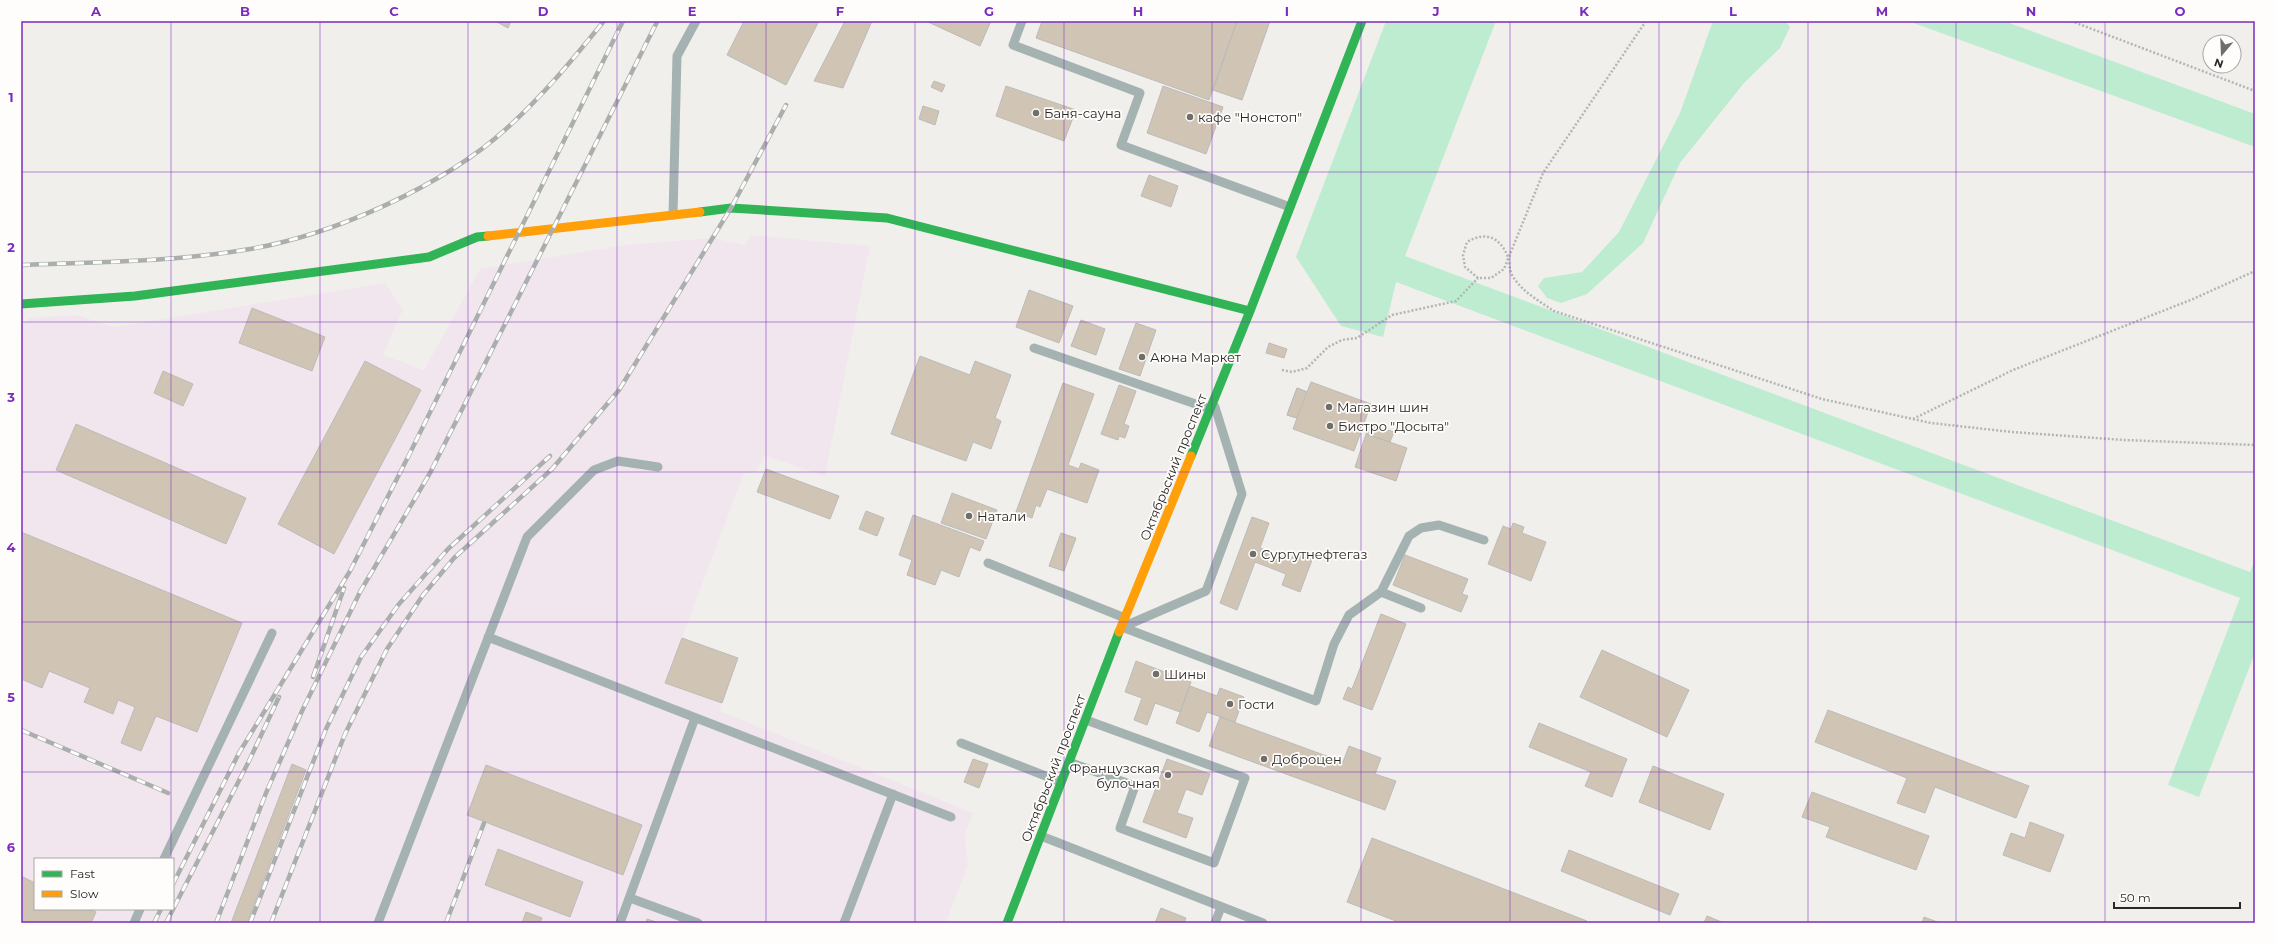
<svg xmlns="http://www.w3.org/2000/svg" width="2276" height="944" viewBox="0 0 2276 944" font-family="Montserrat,sans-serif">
<rect width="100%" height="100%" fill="#f1efec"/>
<path fill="#f2e6ee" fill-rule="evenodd" d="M751,235l119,11 -45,230 -60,-20 -9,16 -12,1 -79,210 57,20 -3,8 254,102 -8,22 3,30 -22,58h-925v-597l9,-8 48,-3 36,12 271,-44 18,26 -20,46 41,15 56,-101 145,-24 88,-7 32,7zM35,859h138v50h-138z"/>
<path fill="#beecd0" d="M1386,21h110l-91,235 845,316 5,-12v93l-56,144 -31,-12 72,-187 -844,-316 -13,55 -42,-11 -45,-69z
M1713,21h72l5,6 -10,21 -36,35 -64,80 -37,80 -56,51 -26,9 -14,-5 -9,-12 6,-8 38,-6 37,-40 61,-119z
M1908,21h96l251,93v33z"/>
<path fill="#d0c5b4" stroke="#bcbbb9" d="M495,21h16l-3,7z
M744,21h75l-33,64 -59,-30z
M845,21h27l-29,67 -29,-7z
M926,21h65l-11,25z
M1042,21h195l-28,79 -173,-62z
M1237,21h33l-28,79 -29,-10z
M934,81l11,4 -3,7 -11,-5z
M1006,86l70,24 -12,31 -68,-25z
M1163,86l60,21 -17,47 -59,-21z
M923,106l16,5 -4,14 -16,-6z
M1149,175l29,11 -7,21 -30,-11z
M1029,290l44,16 -14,37 -43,-16z
M252,308l73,29 -13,34 -73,-28z
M1081,320l24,9 -9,26 -25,-9z
M1136,323l20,7 -16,46 -21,-7z
M1269,343l18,6 -3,9 -18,-5z
M920,356l50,19 5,-14 36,14 -16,43 6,3 -10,28 -18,-7 -7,19 -75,-27z
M365,361l56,29 -87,164 -56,-30z
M163,371l30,13 -10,22 -29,-13z
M1311,382l60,22 -17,47 -61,-22 4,-11 -10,-3 10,-27 10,4z
M1063,383l31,11 -26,71 11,4 2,-6 18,7 -12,33 -40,-14 -7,18 -4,-2 -4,13 -16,-6z
M1119,385l17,6 -12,33 5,2 -4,12 -6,-2 -1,4 -17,-6z
M1297,388l10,4 -10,26 -10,-3z
M76,424l170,74 -20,46 -170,-74z
M1370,424l24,8 -4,10 -24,-8z
M1366,434l41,14 -11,33 -41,-14z
M766,469l73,27 -9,23 -73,-27z
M952,493l45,17 -11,29 -45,-16z
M866,511l18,7 -7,18 -18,-7z
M913,515l71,26 -4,10 -10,-4 -11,30 -18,-7 -6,15 -28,-10 5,-15 -13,-5z
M1252,517l17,6 -9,25 31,12 3,-7 18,7 -12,32 -18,-7 4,-11 -31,-12 -18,48 -17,-7z
M1513,523l11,4 -2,6 24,9 -15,39 -43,-17 15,-38 8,3z
M21,532l221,91 -45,109 -41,-16 -15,35 -20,-8 14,-36 -17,-7 -5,14 -29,-12 6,-14 -41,-17 -7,17 -21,-9z
M1061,533l15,5 -12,33 -15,-5z
M1405,555l63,24 -6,15 6,2 -7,16 -68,-27z
M1381,614l25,10 -34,86 -29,-11 5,-12 4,2z
M682,638l56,20 -16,45 -57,-20z
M1602,650l87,40 -22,47 -87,-40z
M1136,661l55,21 -11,30 -25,-9 -8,22 -13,-5 8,-22 -17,-6z
M1190,686l27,10 3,-8 24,9 -9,25 -28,-10 -8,20 -23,-9z
M1828,710l201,76 -13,32 -81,-31 -10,26 -28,-10 10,-25 -92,-36z
M1220,717l123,45 6,-16 32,12 -6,16 21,7 -11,29 -176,-64z
M1539,723l88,36 -15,38 -27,-11 6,-14 -62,-25z
M973,759l15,5 -9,24 -15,-6z
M1167,759l43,15 -8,21 -16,-6 -9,24 16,5 -7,20 -43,-16z
M292,764l14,6 -59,153h-16z
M486,765l156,60 -19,50 -156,-60z
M1653,766l71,28 -14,36 -71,-28z
M1812,792l117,44 -13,34 -90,-33 4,-10 -28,-10z
M2030,822l34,13 -14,37 -47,-17 8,-22 14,5z
M1372,838l215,83 -1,2h-185l-54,-21z
M498,849l85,33 -13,35 -85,-32z
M1569,850l110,44 -9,21 -109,-44z
M21,876l14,7v26h54l7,3 -5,11h-70z
M1161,908l25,10 -2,5h-29z
M526,912l16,6 -2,5h-18z
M1707,916l17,7h-20z
M1924,917l16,6h-18z
M647,919l12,4h-13z"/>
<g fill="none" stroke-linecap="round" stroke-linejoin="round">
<path stroke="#b0b7b5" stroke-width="2.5" stroke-dasharray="2 2" stroke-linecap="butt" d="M1646,21l-103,152 -39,96 -13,9h-13l-13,-11 -2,-12 4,-13c19,-11 33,-5 41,15 2,6 1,13 4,18 9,16 27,26 42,36l268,88 109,24 81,9 112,8 131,5
M2071,21l184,70
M1282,370l10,2 15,-4 21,-21 14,-7 15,-2 35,-23 64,-14 22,-23
M1913,419l100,-49 180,-71 62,-28"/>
<path stroke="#a4b3b1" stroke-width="9" d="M1022,21l-9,24 127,48 -19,52 169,62
M673,215l4,-159 19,-35
M1034,348l176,61
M988,563l137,55
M1381,592l40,16
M1125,626l81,-35 36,-97 -27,-87
M1122,627l194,74 18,-57 15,-29 32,-23 28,-56 12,-8 18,-3 45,15
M488,637l463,180
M961,743l100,39
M1069,762l66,24 -15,42 94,35 31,-85 -159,-58
M1041,836l222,87
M164,859l108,-226
M630,898l68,25
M134,923l6,-14
M378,923l149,-386 67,-67 24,-9 40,6
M620,923l75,-205
M844,923l49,-129
M1215,923l6,-16"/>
<path stroke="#30b455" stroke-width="9" d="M700,212l31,-4 156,10 363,93
M21,304l114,-8 294,-39 48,-20 11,-1
M1191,456l59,-145 112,-290
M1007,923l112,-291"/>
<path stroke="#ff9f0a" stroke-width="9" d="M488,236l212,-24
M1119,632l72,-176"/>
<g stroke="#aaafad" stroke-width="4.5">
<path id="rail" d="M21,265c76,-3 154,-3 229,-16 83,-14 193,-63 256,-120 37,-33 67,-70 98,-108
M313,677l31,-89
M21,730l147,63
M173,884l66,-131 111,-182 59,-116 214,-434
M154,923l7,-14
M166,923l83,-162 30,-64
M216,923l50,-130 36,-82 58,-119 70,-119 227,-451
M250,923l76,-194 35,-72 38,-53 49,-55 102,-93
M271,923l74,-189 42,-85 36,-54 31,-37 98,-89 67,-79 112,-182 55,-103
M446,923l38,-100"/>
</g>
<use href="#rail" stroke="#fffdfb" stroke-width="3" stroke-dasharray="9" stroke-linecap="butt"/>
</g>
<path fill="none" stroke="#7b2cbf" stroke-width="1" stroke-opacity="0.55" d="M171,21v838M320,21v902M468,21v902M617,21v902M766,21v902M915,21v902M1064,21v902M1212,21v902M1361,21v902M1510,21v902M1659,21v902M1808,21v902M1956,21v902M2105,21v902M21,172h2234M21,322h2234M21,472h2234M21,622h2234M21,772h2234M171,909v14"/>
<g fill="#6f6e6b" stroke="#fffdfb" stroke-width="1.5">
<circle cx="1036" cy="113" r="4"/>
<circle cx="1190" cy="117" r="4"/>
<circle cx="1142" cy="357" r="4"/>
<circle cx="1329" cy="407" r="4"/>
<circle cx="1330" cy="426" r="4"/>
<circle cx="969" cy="516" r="4"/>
<circle cx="1253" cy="554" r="4"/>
<circle cx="1156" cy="674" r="4"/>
<circle cx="1230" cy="704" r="4"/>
<circle cx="1264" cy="759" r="4"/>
<circle cx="1168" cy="775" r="4"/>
</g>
<g text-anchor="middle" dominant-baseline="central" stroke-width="3.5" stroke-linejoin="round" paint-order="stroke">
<g font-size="13" fill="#292826" stroke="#fffdfb" text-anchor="start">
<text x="1044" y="113">Баня-сауна</text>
<text x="1198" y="117">кафе "Нонстоп"</text>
<text x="1150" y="357">Аюна Маркет</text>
<text x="1337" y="407">Магазин шин</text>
<text x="1338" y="426">Бистро "Досыта"</text>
<text x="977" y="516">Натали</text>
<text x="1261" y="554">Сургутнефтегаз</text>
<text x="1164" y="674">Шины</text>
<text x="1238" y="704">Гости</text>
<text x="1272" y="759">Доброцен</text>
<text x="1160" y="768" text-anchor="end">Французская<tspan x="1160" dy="15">булочная</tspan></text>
</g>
<g font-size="13" fill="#292826" stroke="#fffdfb">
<text transform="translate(1173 467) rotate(-68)">Октябрьский проспект</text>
<text transform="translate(1053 768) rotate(-69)">Октябрьский проспект</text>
</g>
</g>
<rect width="2276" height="944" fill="none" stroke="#fffdfb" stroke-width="44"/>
<rect x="34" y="858" width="140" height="52" fill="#fffdfb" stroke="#a9a8a6"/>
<rect x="42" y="871" width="20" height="6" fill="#30b455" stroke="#a9a8a6"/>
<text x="70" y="878" font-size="12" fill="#292826">Fast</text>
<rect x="42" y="891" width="20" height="6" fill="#ff9f0a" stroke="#a9a8a6"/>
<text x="70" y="898" font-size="12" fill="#292826">Slow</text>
<g transform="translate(2222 54) rotate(199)"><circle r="19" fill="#fffdfb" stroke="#a9a8a6"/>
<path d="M0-3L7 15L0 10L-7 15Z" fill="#6f6e6b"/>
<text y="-6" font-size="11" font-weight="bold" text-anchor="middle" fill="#292826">N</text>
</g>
<path d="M2114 902v6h126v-6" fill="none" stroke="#292826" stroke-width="2"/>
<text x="2120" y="902" font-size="12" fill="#292826" stroke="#fffdfb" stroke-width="3" paint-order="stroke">50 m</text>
<rect x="22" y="22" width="2232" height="900" fill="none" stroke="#7b2cbf" stroke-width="1.5"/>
<g font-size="13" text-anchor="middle" font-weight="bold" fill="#7b2cbf">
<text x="96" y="16">A</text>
<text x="245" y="16">B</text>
<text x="394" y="16">C</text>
<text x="543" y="16">D</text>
<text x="692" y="16">E</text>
<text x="840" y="16">F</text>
<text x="989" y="16">G</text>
<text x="1138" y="16">H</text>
<text x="1287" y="16">I</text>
<text x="1436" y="16">J</text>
<text x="1584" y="16">K</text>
<text x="1733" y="16">L</text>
<text x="1882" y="16">M</text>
<text x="2031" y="16">N</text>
<text x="2180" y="16">O</text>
<text x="11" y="102">1</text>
<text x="11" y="252">2</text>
<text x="11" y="402">3</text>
<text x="11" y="552">4</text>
<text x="11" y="702">5</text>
<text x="11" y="852">6</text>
</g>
</svg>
